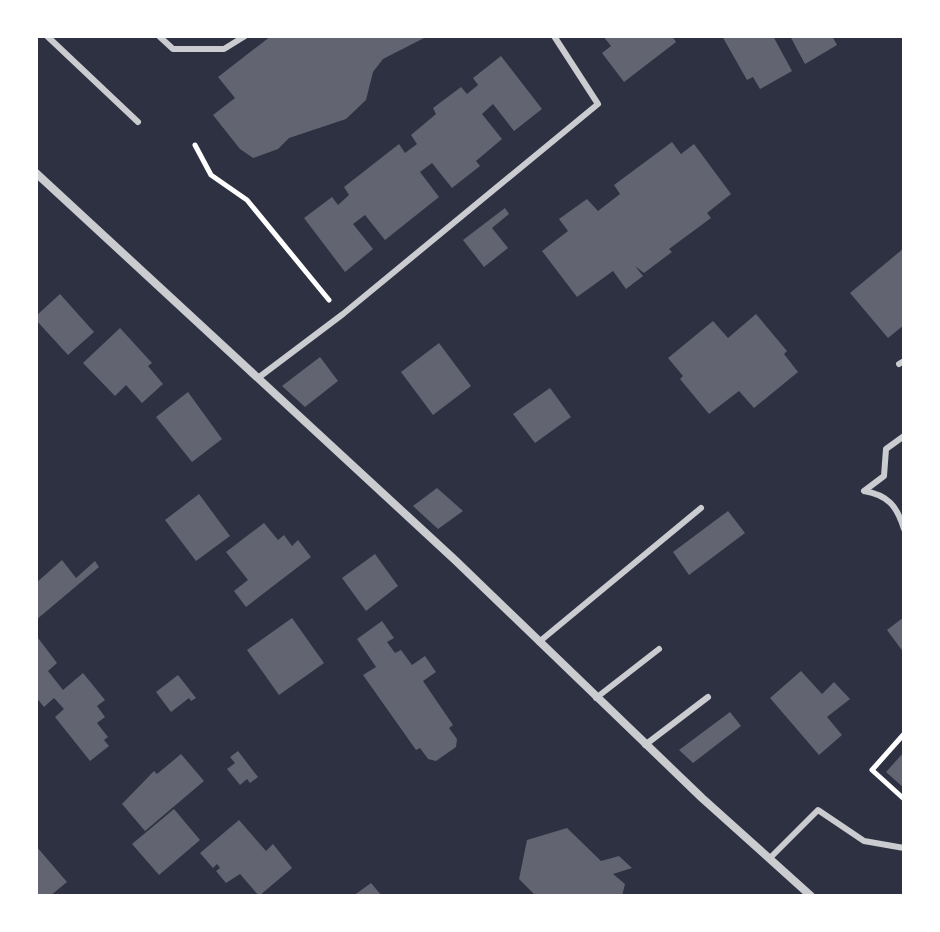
<svg xmlns="http://www.w3.org/2000/svg" width="940" height="932" viewBox="0 0 940 932" font-family="'Noto Sans',sans-serif">
<rect width="100%" height="100%" fill="#2d3142"/>
<path fill="#626471" d="M271,36h157l-45,23 -10,13 -7,28 -20,19 -57,19 -11,11 -25,9 -13,-9 -27,-34 22,-17 -17,-21z
M603,36h69l4,6 -52,40 -22,-29 9,-7z
M722,36h51l19,35 -32,18 -7,-12 -6,3z
M790,36h42l5,9 -32,19z
M501,56l41,53 -28,22 -21,-27 -11,10 20,25 -26,22 4,5 -28,22 -20,-25 -12,9 19,25 -54,43 -20,-25 -12,9 20,25 -28,23 -41,-54 28,-21 6,8 11,-10 -5,-8 55,-43 6,9 12,-9 -6,-9 25,-21 -3,-6 28,-21 6,7 11,-9 -5,-7z
M672,142l9,12 13,-10 37,50 -24,19 4,5 -42,31 3,3 -28,21 -9,-7 8,10 -17,13 -13,-18 -36,26 -35,-46 26,-20 -9,-12 28,-20 11,12 22,-17 -6,-9z
M505,208l4,6 -17,14 16,20 -24,19 -21,-27z
M904,248v77l-16,13 -38,-45z
M60,294l34,38 -26,23 -32,-35v-4z
M756,314l31,37 -3,3 14,18 -44,36 -15,-17 -30,23 -29,-35 3,-3 -15,-18 45,-37 15,17z
M120,328l32,35 -4,3 15,18 -21,19 -16,-18 -11,11 -32,-33z
M439,343l32,43 -38,29 -32,-43z
M320,357l18,24 -33,26 -23,-21z
M550,388l21,29 -36,26 -22,-29z
M188,392l34,47 -30,23 -36,-45z
M437,488l26,23 -25,18 -25,-23z
M199,494l31,42 -34,25 -31,-41z
M728,511l17,22 -56,42 -16,-23z
M264,523l14,17 6,-5 8,11 6,-6 13,17 -65,50 -12,-16 14,-11 -22,-28z
M375,554l23,32 -32,25 -24,-33z
M62,560l14,18 19,-17 4,6 -63,53v-37z
M904,617v36l-17,-23z
M292,618l32,45 -45,32 -32,-45z
M382,621l12,17 -7,4 8,11 6,-3 11,15 13,-9 11,16 -13,9 30,44 -4,3 8,11 -1,8 -20,14 -8,-2 -8,-11 -4,2 -53,-75 13,-8 -19,-28z
M38,638l19,25 -9,8 15,19 20,-17 22,27 -8,6 8,11 -8,6 11,14 -4,3 5,6 -19,15 -35,-44 9,-8 -10,-11 -10,9 -8,-10z
M801,671l21,23 12,-12 16,17 -23,18 15,18 -23,20 -49,-57z
M178,675l18,23 -5,3 -2,-3 -18,14 -15,-20z
M730,712l11,14 -48,37 -14,-13z
M238,751l20,26 -8,6 -3,-4 -7,6 -13,-16 8,-6 -5,-6z
M904,752v36l-18,-16z
M181,754l23,27 -59,50 -23,-27 32,-33 3,3z
M174,809l26,31 -41,35 -27,-31z
M239,820l27,31 7,-7 19,24 -33,28 -19,-22 -14,9 -10,-12 4,-3 -3,-4 -4,4 -13,-15z
M567,828l34,33 18,-5 13,12 -19,6 12,10 -3,12h-86l-17,-17 8,-39z
M36,846l31,36 -17,14h-14z
M371,883l11,13h-29z"/>
<g fill="none" stroke-linecap="round" stroke-linejoin="round">
<path stroke="#fff" stroke-width="5" d="M195,145l16,30 36,25 82,100
M904,734l-32,36 32,29"/>
<path stroke="#caccd0" stroke-width="6" d="M47,36l91,86
M159,36l14,13h51l21,-13
M899,364l5,-3
M258,378l85,-64 255,-210 -44,-68
M864,491l20,-15 2,-27 18,-13
M864,491c24,4 33,15 40,38
M539,642l162,-134
M596,698l63,-49
M645,745l63,-48
M769,859l49,-49 46,31 40,7"/>
<path stroke="#caccd0" stroke-width="8" d="M36,173l419,387 247,238 109,98"/>
</g>
<rect width="940" height="932" fill="none" stroke="#ffffff" stroke-width="76"/>
</svg>
